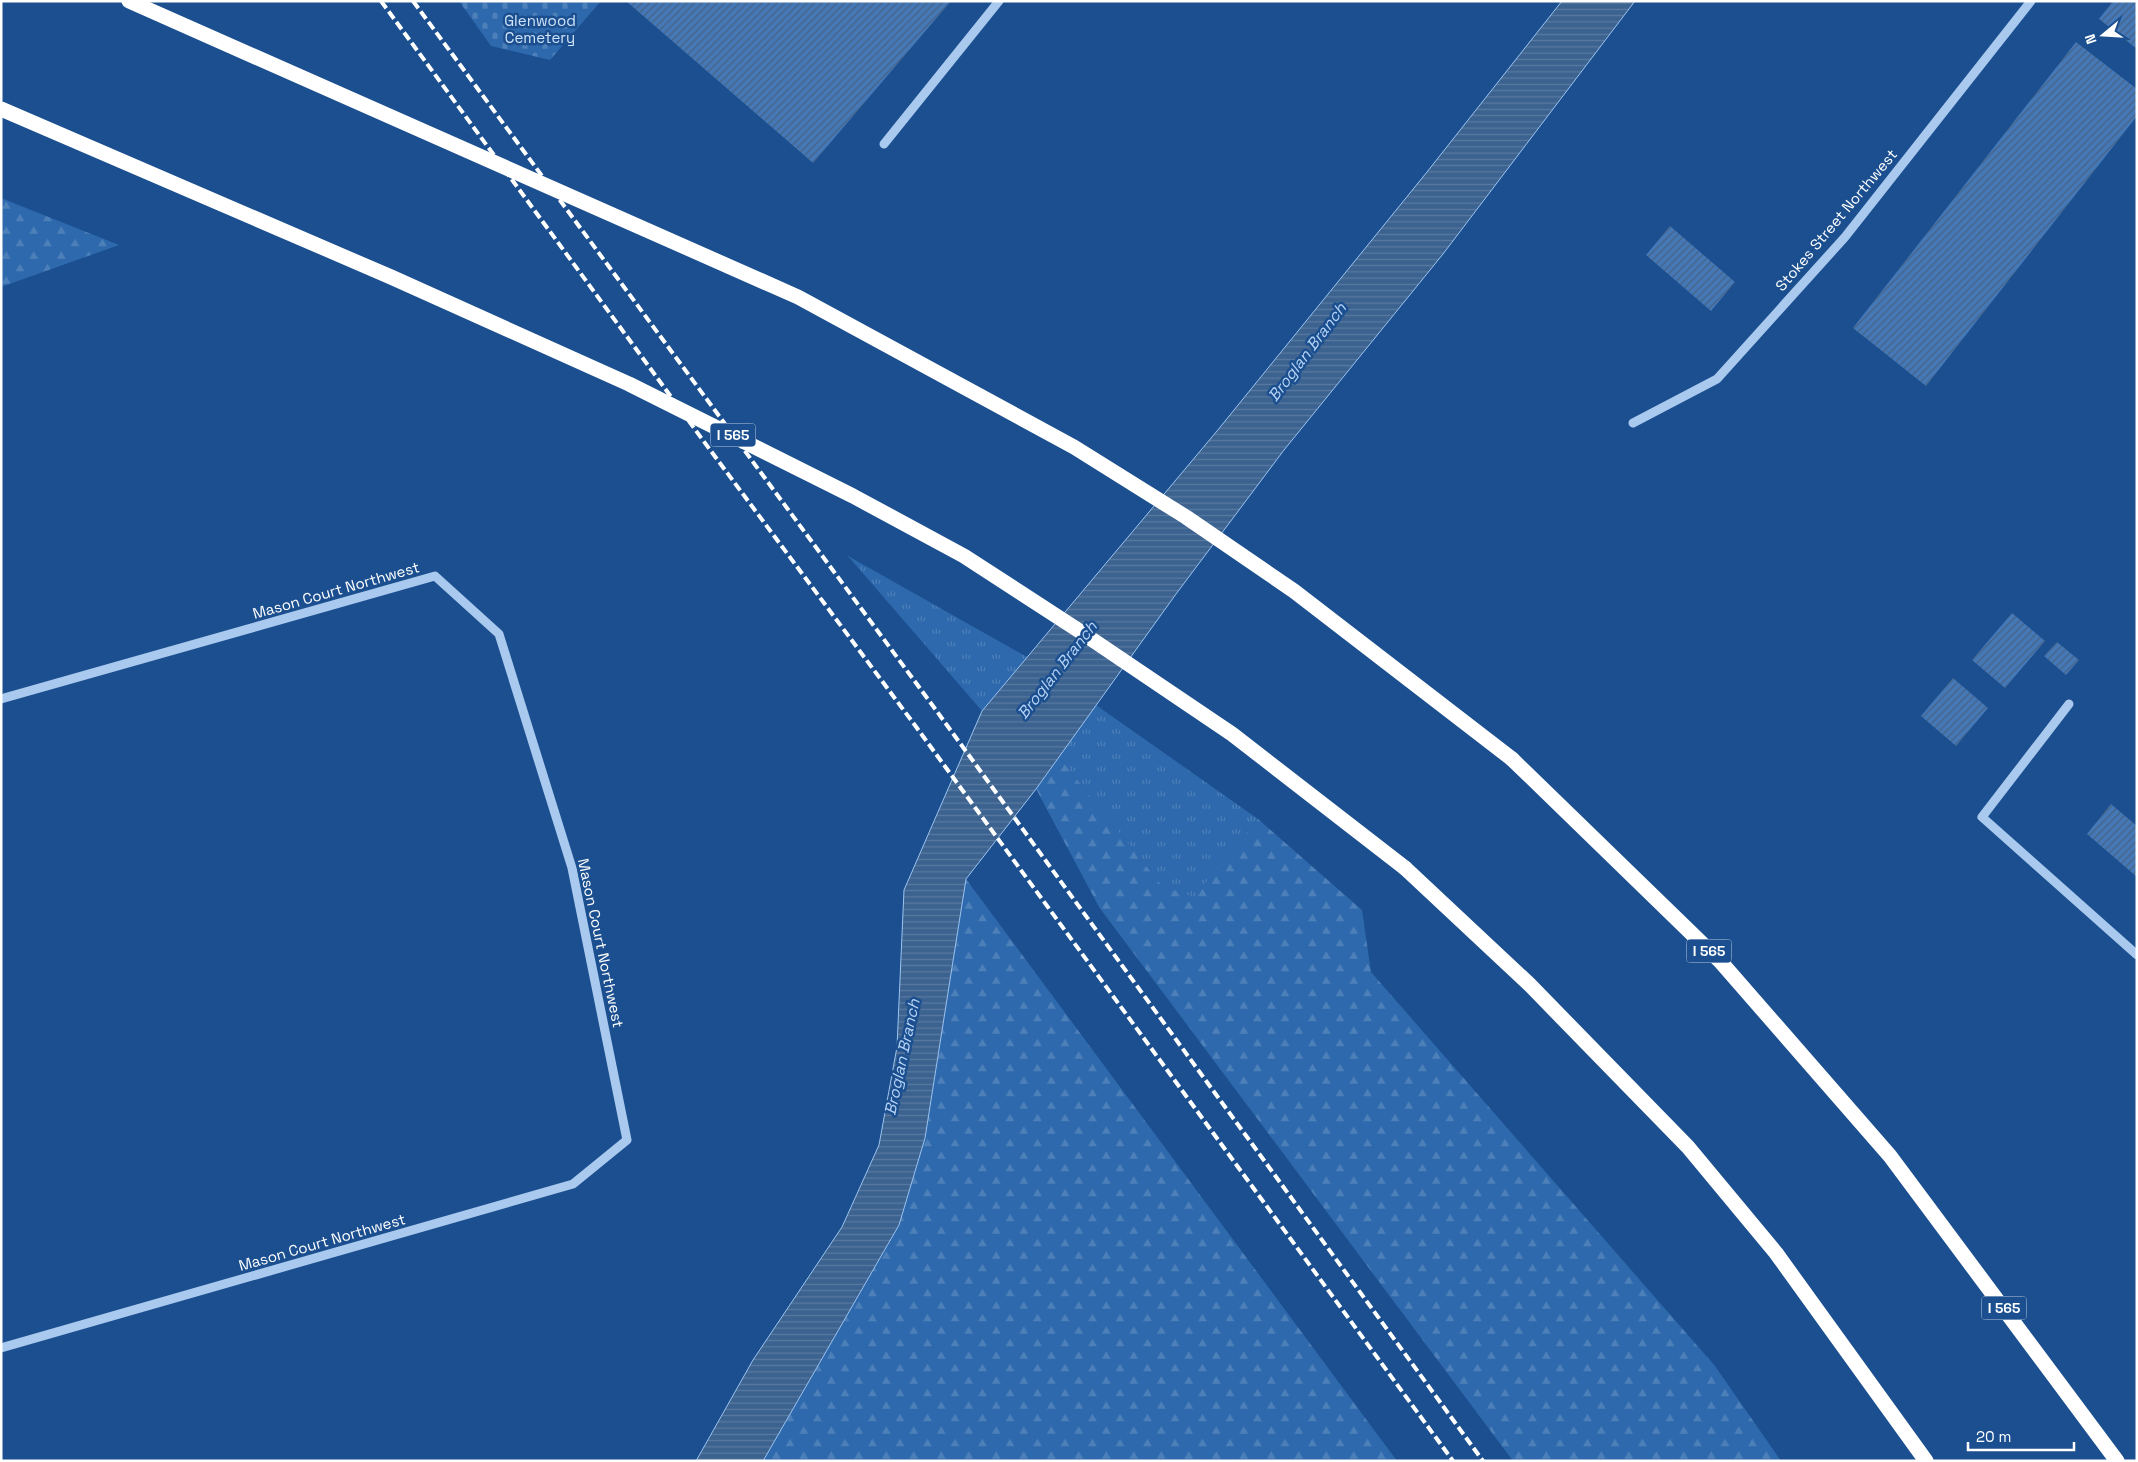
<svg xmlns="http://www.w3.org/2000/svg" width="2138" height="1462" viewBox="0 0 2138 1462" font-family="'Space Grotesk',sans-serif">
<defs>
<pattern id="grass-tufts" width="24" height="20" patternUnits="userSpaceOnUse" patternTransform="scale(1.25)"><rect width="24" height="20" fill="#2e69ad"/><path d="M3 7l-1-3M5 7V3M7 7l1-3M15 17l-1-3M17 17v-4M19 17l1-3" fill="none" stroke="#4d80b9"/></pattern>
<pattern id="forest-firs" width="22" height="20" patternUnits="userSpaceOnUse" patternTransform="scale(1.25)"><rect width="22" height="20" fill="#2e69ad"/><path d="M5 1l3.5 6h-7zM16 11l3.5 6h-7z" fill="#4d80b9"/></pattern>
<pattern id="cemetery-stones" width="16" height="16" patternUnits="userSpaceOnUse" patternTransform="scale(1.25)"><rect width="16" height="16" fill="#2e69ad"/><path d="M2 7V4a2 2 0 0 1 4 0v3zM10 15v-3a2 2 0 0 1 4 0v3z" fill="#4d80b9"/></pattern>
<pattern id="water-rules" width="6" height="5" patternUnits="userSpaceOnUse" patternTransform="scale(1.25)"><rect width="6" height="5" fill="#3c6290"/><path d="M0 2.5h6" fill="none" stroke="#597aa1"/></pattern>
<pattern id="building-hatch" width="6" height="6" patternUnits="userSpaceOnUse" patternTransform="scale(1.25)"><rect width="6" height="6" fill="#4478b7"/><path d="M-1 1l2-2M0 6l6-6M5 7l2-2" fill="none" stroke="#486282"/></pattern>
</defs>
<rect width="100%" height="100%" fill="#1b4f8f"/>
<path fill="url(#grass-tufts)" d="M848,556l179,101 -45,54z
M1096,705l162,114 -64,79 -32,-11 -103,-130z"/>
<path fill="url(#forest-firs)" d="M1,198l118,47 -118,42z
M1059,757l103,129 32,11 64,-78 104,91 9,62 344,394 66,95h-268l-414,-554 -63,-118z
M966,879l431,582h-634l136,-236 26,-87z"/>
<path fill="url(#cemetery-stones)" d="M459,1h142l-51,59 -59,-14z"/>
<path fill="url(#water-rules)" stroke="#9cc4f0" d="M1562,1h73l-192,253 -159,196 -108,144 -140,195 -70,90 -41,259 -26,87 -136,236h-67l57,-101 89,-133 37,-82 18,-98 7,-157 78,-179 235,-280 210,-259z"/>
<path fill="url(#building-hatch)" d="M626,1h325l-138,162z
M2113,1h24v48l-38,-30z
M2076,42l61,47v27l-211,270 -73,-58z
M1670,226l65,56 -24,29 -65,-56z
M2012,613l33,28 -40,47 -33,-28z
M2057,642l22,18 -13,15 -22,-19z
M1953,678l35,30 -32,38 -35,-30z
M2111,804l26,22v51l-50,-43z"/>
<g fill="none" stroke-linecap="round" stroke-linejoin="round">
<path stroke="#a9c9ee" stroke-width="9" d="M884,144l115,-143
M1633,423l84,-44 128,-142 186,-236
M1,699l434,-123 64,58 73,234 55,272 -54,44 -572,164
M2069,704l-87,113 155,138"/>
<path stroke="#fff" stroke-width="15" d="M1512,759l208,202 170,195 227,305
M1405,868l124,116 159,163 88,106 150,208"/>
<path stroke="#fff" stroke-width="4" stroke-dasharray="9 4" stroke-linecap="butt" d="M381,1l321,438 212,285 539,737
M413,1l520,705 550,755"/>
<path stroke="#fff" stroke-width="15" d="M129,1l669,296 276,150 112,70 108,74 218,168
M1,109l390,168 238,107 224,112 111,60 114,74 154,104 173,134"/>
</g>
<g text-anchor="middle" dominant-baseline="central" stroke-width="5" stroke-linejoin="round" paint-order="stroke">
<g fill="#1b4f8f" stroke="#bbcadd" stroke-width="1">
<rect x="710.5" y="423.5" width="45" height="23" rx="4"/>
<rect x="1686.5" y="939.5" width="45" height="23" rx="4"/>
<rect x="1981.5" y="1296.5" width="45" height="23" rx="4"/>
</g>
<g font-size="14" font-weight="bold" fill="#fff">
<text x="733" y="435">I 565</text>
<text x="1709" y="951">I 565</text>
<text x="2004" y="1308">I 565</text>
</g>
<g font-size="15" fill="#cfe3fa" stroke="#1b4f8f">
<text x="540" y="20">Glenwood<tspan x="540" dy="17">Cemetery</tspan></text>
</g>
<g font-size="15" fill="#fff" stroke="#1b4f8f">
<text transform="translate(1836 220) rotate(-50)">Stokes Street Northwest</text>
<text transform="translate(336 590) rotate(-16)">Mason Court Northwest</text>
<text transform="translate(601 943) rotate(78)">Mason Court Northwest</text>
<text transform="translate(322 1242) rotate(-16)">Mason Court Northwest</text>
</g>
<g font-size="16" font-style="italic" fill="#b5d3f5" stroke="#1b4f8f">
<text transform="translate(1307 352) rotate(-53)">Broglan Branch</text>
<text transform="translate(1057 670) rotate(-52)">Broglan Branch</text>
<text transform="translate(902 1057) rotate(-78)">Broglan Branch</text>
</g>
</g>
<rect width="2138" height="1462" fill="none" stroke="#ffffff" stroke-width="5"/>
<g transform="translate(2103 35) rotate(252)" stroke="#1b4f8f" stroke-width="4" paint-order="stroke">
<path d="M0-4L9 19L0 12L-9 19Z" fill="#ffffff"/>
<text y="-8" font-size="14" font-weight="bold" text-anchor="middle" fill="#ffffff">N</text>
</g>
<path d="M1968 1442v8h106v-8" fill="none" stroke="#ffffff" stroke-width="2.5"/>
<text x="1976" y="1442" font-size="15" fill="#ffffff" stroke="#1b4f8f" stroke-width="4" paint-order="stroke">20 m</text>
</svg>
